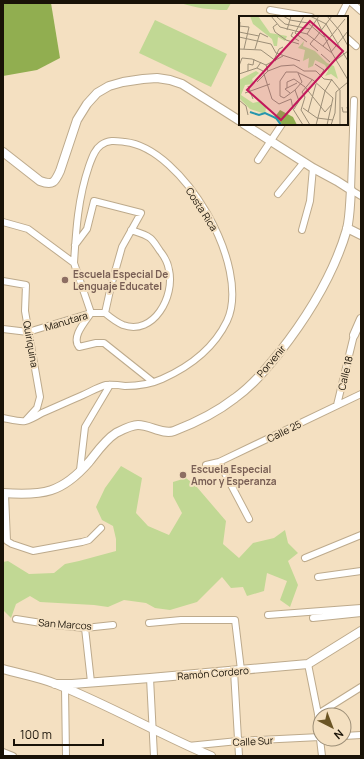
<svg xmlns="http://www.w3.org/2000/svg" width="364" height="759" viewBox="0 0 364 759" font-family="Manrope,sans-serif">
<rect width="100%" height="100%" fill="#f4e0c1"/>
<path fill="#c1d894" d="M180,3h51l-4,7c-19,0 -29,-2 -47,-7z
M155,20l72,34 -16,33 -72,-34z
M121,466l21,12 -6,35 12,13 21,9 13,-22 -9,-17v-14l13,-4 10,8 30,35 -3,23 16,14 14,-15 21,-5 11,-8 3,13 10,10 -10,8 10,24 -8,22 -10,-7 7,-19 -20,-8 -3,18 -17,5 -4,-9 -12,1 -9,-11 -25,25 -27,8 -15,-2 -9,-5 -22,-3 -16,7 -14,-2 -54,-3 -10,-6 -14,8 -5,14 -8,-8v-48l5,-1 21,13 25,-1 11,-9 14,-3 37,-10v-12l-3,-13 -11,-6 -6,-13 9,-19z"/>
<path fill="#91ae50" d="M3,3h48l9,55 -23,12 -34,6z"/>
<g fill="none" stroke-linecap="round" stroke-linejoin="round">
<g stroke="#bdaa8c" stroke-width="8">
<path id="minor" d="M352,3l9,8
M270,10l41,7
M340,17l7,-14
M347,38l9,8
M354,100l-3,90 10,6
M258,160l24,-36
M278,194l26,-32
M3,222l25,7 46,34 17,50
M302,230l8,-29 3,-33
M75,245l12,-16 7,-28 47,12 -19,34 -11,39 -6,27
M3,281l23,4 -1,26 15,86 -3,11 -11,12
M91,313c-6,9 -20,24 -12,34l17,-4h8l49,39
M3,329l25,3 63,-19h14c6,5 11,9 18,12 31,11 52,-29 46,-55 -1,-7 -5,-14 -9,-19 -3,-4 -6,-10 -10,-13 -5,-4 -13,-6 -19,-8
M337,405l17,-70
M3,418c6,1 16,4 22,3 5,-1 12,-5 17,-8 14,-6 27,-12 41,-18 7,-3 15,-8 23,-10 6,-1 13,0 19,1 12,0 26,-2 37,-7 27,-12 52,-31 65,-58 25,-54 -44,-173 -102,-179 -8,-1 -16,-3 -24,3 -7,5 -9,13 -12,21 -11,32 -13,64 -15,97
M219,462l30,57
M206,465l13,-3 142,-68
M80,470l5,-43 25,-42
M5,494l2,47 5,3 21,7 49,-9 7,-2 12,-12
M305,558l56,-23
M318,577l43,-6
M268,615l93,-7
M313,618l48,-5
M16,619l38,6 31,3 28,-3
M149,623l32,-3h54l6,50
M85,628l6,54
M308,664l10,50 2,25
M234,671l5,85
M150,678l4,78
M65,688l1,68
M318,714l43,-27
M344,736l17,-1
M320,739l2,17
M188,746l50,-5 82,-4
M3,752l10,4"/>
</g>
<g stroke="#bdaa8c" stroke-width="10">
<path id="tertiary" d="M3,152l37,29c13,5 15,1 20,-10l17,-51 10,-16 10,-11 12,-7 14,-4 20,-3 14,-1 13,2 12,4 58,37
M347,228l14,7
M354,335l7,-16
M3,493c40,3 59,0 86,-31 8,-10 16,-22 27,-29 6,-3 15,-8 22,-8 12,0 25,10 36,6 21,-8 43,-19 61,-33 17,-12 31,-29 44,-45 29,-37 55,-79 68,-124 3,-12 3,-27 4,-39l-14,-9 -24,-13 -69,-44
M3,669c17,5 36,8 53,15 53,21 103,50 155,72
M55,684h17l78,-6 158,-14 53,-33"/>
</g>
<use href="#minor" stroke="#fff" stroke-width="6"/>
<use href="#tertiary" stroke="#fff" stroke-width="8"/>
</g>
<g fill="#8d6e63" stroke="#f4e0c1" stroke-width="1.5">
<circle cx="65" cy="280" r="4"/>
<circle cx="183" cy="475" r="4"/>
</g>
<g text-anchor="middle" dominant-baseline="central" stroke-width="4" stroke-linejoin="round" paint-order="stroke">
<g font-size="10" fill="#191207" stroke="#f4e0c1">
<text transform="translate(202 209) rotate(57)">Costa Rica</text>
<text transform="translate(66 321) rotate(-17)">Manutara</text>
<text transform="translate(31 344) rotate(80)">Quiriquina</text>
<text transform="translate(271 361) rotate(-50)">Porvenir</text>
<text transform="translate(345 373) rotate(-77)">Calle 18</text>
<text transform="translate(284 431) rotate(-26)">Calle 25</text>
<text transform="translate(65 624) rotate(4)">San Marcos</text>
<text transform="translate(213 673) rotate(-5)">Ramón Cordero</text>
<text transform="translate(253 741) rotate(-3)">Calle Sur</text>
</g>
<g font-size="10" font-weight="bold" fill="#785e54" stroke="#f4e0c1" text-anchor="start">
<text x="73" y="274">Escuela Especial De<tspan x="73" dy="12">Lenguaje Educatel</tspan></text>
<text x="191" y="469">Escuela Especial<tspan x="191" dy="12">Amor y Esperanza</tspan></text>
</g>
</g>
<g transform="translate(239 16)">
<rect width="109" height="109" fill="#f4e0c1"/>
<path d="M11,0h8l12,17 17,3 -2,5 -7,-4 -1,9h-3l-2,-7 -19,-15zM65,25l-1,5 12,5 12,12 7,3 4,13 -7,-5 -6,2 3,-5 -3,-6 -10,-5 -2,6 -5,2 1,-10 -6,3 2,-11 -7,-2zM17,55l3,2 -7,6 2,5 -9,1 -4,10 12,8 8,-2 5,7 -1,6 -15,-5 -11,-11v-18z" fill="#c1d894"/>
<path d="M41,94l13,7 4,8h-14l-9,-7z" fill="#91ae50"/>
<path fill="none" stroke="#2696ad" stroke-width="2" d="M11,96l9,3 6,-2 11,5 5,7"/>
<path fill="none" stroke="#9c8e77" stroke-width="1" d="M32,0l9,11 27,7 25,19M44,0l7,4 18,3 16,14M65,0l-9,17 12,9M71,0l16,8 22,37M88,0l12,14 9,16M38,1l8,7 25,5M78,4l15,33 16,27M38,8l-4,3 2,5 11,8 13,4M0,10l10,1 -5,22M48,14l4,-14M0,16l20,4 -4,13M54,16l-2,4 8,5M68,18l12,-18M0,20l1,-14M20,20l1,-3 8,4M0,21l32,7 5,9M75,23l-4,5 8,7M75,24l18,-24M84,30l22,-27M0,33l22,1 15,11M92,36l17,-21M37,37l24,8M82,38l9,8M35,44l5,-11 4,-2M97,44l12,-9M76,48l9,6 -3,5M27,49l17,-9M0,50l3,-8 10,1 14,6 2,6M18,52l6,3 9,28 7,5 12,-5 2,10 10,16M9,55v-7l5,1 1,-6M0,58l18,-6 4,-6M18,66l11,-11 13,-5 13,-1 10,6h12l8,8 8,1 8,10v35M9,70l5,13M48,72v-6l7,-3 11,8 20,25 7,-8M56,74l-11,8 -4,-2v-15l6,-9h11l16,8 20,18M6,77l25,-9M51,77l-5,-4 12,-6M0,84l7,6 2,9M103,91l1,5h5l-1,-5M64,92l14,10 16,2M55,93l5,-8 -4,-11 7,-8 -4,-9M69,96l8,-28M71,109l-9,-15 4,-13 -3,-5 10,-12M77,109l9,-34 7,-12M88,109l6,-27M92,109l4,-12 1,-21 12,-10"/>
<path fill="#c2185b" fill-opacity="0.15" stroke="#c2185b" stroke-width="2" d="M71,5l33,30 -62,69 -34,-30z"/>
<rect width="109" height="109" fill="none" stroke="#191207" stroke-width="2"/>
</g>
<rect width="364" height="759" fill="none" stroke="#191207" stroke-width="8"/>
<g transform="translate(332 727) rotate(138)"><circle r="19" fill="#f4e0c1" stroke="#9c8e77"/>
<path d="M0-3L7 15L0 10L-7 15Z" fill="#6b5525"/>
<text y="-6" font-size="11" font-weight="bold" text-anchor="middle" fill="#191207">N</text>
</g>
<path d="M14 739v6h89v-6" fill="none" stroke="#191207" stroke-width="2"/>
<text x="20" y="739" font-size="12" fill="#191207" stroke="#f4e0c1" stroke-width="3" paint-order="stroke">100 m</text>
</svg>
